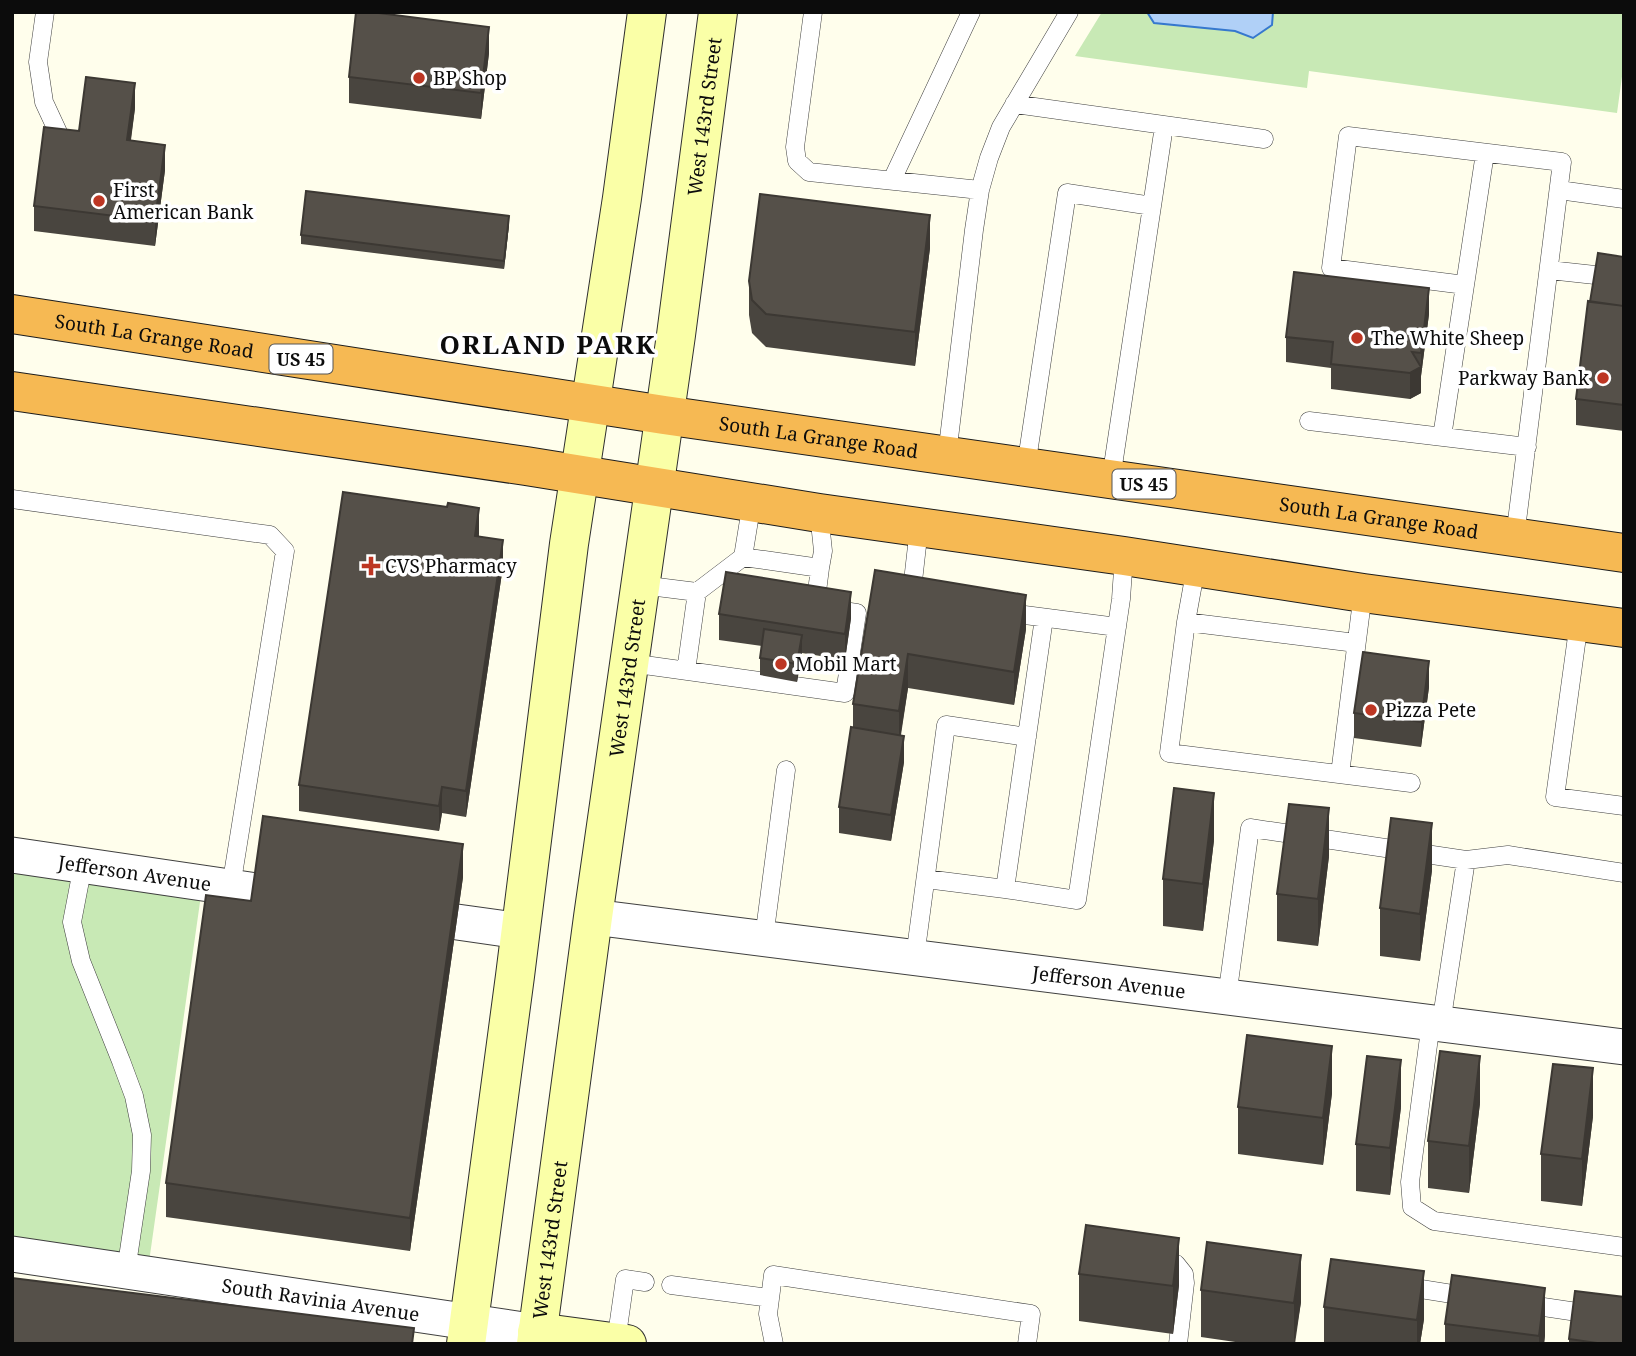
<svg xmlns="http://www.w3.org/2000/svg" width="1636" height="1356" viewBox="0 0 1636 1356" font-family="'Noto Serif',serif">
<rect width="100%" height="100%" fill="#fffeec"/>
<path fill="#c8e9b5" d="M1102,12h522v50l-7,51 -308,-42 -2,17 -232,-32z
M12,860l190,28 -53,374 -137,-20z"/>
<path fill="#b0d0f7" stroke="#3678ce" stroke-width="2" d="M1147,12h126l-1,13 -19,13 -18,-7 -81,-8z"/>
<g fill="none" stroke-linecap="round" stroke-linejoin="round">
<g stroke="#3f3f3f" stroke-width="19">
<path id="lane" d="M45,12l-7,50 6,40 19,41
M813,12l-18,135 2,14 12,11 171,18
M1014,104l250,35
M892,180l79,-168
M1559,190l65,9
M1152,206l12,-80
M1549,270l46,5
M1465,285l-134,-17 17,-132 214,26 -47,375
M1309,421l218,26
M1442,437l43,-284
M947,455l27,-225 6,-40 9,-32 12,-31 68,-115
M1026,467l41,-274 85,13 -41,273
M12,499l258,36 15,16 -54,336
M743,557l77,11 3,-17 -4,-38
M1196,567l-10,55 -17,131 242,30
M641,585l56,7
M912,599h-1l8,-71
M1002,612l115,15
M1044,618l-39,271 72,11 44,-301 3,-43
M1186,622l170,21
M1579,622l-24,175 69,9
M630,663l215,30 12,-80 -42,-6 5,-39
M686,671l11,-79 46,-35 9,-55
M1340,774l23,-181
M83,865l-11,57 9,39 40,100 13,35 8,39 -1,36 -15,100
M926,879l79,10
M764,938l22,-168
M915,957l31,-232 81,12
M1227,997l23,-169 216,32 42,-5 116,18
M1431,1022l-21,160 2,25 22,14 190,26
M1441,1024l25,-164
M1157,1261l19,3 8,10 1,9 -7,61
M671,1285l99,13
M1402,1286l69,11
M1523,1304l101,15
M616,1342l9,-63 20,3
M774,1344l-6,-30 5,-39 258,39 -4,30"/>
</g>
<g stroke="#3f3f3f" stroke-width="37">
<g id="street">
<path id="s1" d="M12,855l245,36"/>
<path id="s2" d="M593,917l1031,130"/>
<path d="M457,922l64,9"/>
<path id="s3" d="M12,1254l525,78"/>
</g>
</g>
<g stroke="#2e2e2e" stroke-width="40">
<g id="secondary">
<path d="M537,1332l90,12"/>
<path d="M466,1344l49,-368 54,-432 53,-346 25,-186"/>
<path id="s4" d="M536,1344l57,-427 83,-582 42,-323"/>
</g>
</g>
<g stroke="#1d1d1d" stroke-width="40">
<g id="highway">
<path id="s5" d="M12,314l652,101 960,138"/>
<path d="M12,391l514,75 293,47 305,43 239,37 261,35"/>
</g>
</g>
<use href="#lane" stroke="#fff" stroke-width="18"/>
<use href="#street" stroke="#fff" stroke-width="35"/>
<use href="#secondary" stroke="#faffa7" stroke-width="38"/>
<use href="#highway" stroke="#f6b953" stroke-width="38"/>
</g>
<path fill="#49453f" d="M489,53l-8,66 -132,-16v-26z
M135,108l-4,32 34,30 -10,76 -121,-15v-25l45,-75z
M509,225l-5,44 -203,-25v-9z
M930,248l-15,118 -149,-19 -14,-14 -3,-18v-34z
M1624,257v174l-48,-6v-26l14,-97z
M1429,314l-8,62v17l-11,6 -79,-10v-21l-45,-6v-25z
M479,534v2l24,30 -37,251 -24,-4 -3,18 -140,-20v-26z
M875,570l151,59 -12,76 -106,-17 -7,47 3,27 -13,79 -52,-8v-26l14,-79v-24z
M719,614l132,4 -6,42 -43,-7 -5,29 -37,-7v-17l2,-12 -43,-6z
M1429,687l-8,60 -67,-9v-25z
M1214,840l-11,91 -40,-5v-47z
M1329,856l-11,90 -41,-5v-47z
M1432,870l-12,91 -40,-5v-48z
M463,877l-53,374 -244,-34v-34l85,-282z
M1332,1093l-9,72 -85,-11v-47z
M1480,1103l-11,90 -41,-5v-47z
M1401,1107l-11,88 -34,-4v-47z
M1593,1116l-11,90 -41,-5v-47z
M1079,1274l100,11 -6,49 -94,-13z
M1201,1290l100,12 -6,42h-46l-48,-7z
M1324,1307l100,12 -4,25h-96z
M1445,1324l100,11 -1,9h-99z
M1569,1339l55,5h-55z"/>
<path fill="#3c3833" d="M489,27v26l-8,66v-26z
M135,83v25l-8,58v-26z
M165,145v25l-10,76v-25z
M930,215v33l-15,118v-34z
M509,216v9l-5,44v-8z
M1429,288v26l-8,62v17l-11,6v-26l11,-6v-14z
M479,508v26l-4,27v-25z
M503,540v26l-37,251v-26z
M851,592v26l-6,42v-26z
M1026,595v34l-12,76v-33z
M802,635v18l-5,29v-18z
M908,654v34l-9,56v-33z
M1429,661v26l-8,60v-25z
M904,736v26l-13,79v-26z
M442,787v26l-3,18v-25z
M1214,793v47l-11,91v-47z
M1329,808v48l-11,90v-47z
M1432,823v47l-12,91v-47z
M463,844v33l-53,374v-33z
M1332,1046v47l-9,72v-47z
M1480,1056v47l-11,90v-47z
M1401,1060v47l-11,88v-47z
M1593,1068v48l-11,90v-47z
M1179,1238v47l-6,49v-48z
M1301,1255v47l-7,42v-41z
M1424,1271v48l-4,25h-3v-24z
M1545,1288v47l-1,9h-5v-8z"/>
<path fill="#555049" stroke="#3c3833" stroke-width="2" d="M356,12h15l118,15 -8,66 -132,-16z
M86,77l49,6 -8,57 38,5 -10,76 -121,-15 10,-79 35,4z
M306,191l203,25 -5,45 -203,-26z
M760,194l170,21 -15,117 -149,-18 -14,-14 -3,-19z
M1598,253l26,4v49l-34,-4z
M1294,272l135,16 -8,65 -9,-1 9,15 -11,6 -79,-9 2,-22 -47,-5z
M1588,301l36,5v99l-48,-6z
M343,492l104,15 1,-4 31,5 -4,28 28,4 -37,251 -24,-4 -3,19 -140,-21z
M875,570l151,25 -12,77 -106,-18 -9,57 -46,-7z
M726,572l125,20 -6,42 -126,-20z
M764,629l38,6 -5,29 -37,-6z
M1363,652l66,9 -8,61 -67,-9z
M851,727l53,9 -13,79 -52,-8z
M1174,788l40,5 -11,91 -40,-5z
M1289,804l40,4 -11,91 -41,-5z
M263,816l200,28 -53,374 -244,-35 40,-288 45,6z
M1391,818l41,5 -12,91 -40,-6z
M1247,1035l85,11 -9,72 -85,-11z
M1440,1051l40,5 -11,90 -41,-5z
M1367,1056l34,4 -11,88 -34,-4z
M1553,1064l40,4 -11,91 -41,-5z
M1086,1225l93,13 -6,48 -94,-12z
M1207,1242l94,13 -7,48 -93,-13z
M1331,1259l93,12 -7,49 -93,-13z
M1452,1275l93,13 -6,48 -94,-12z
M12,1278l402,50 -2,16h-400z
M1575,1291l49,6v47h-20l-35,-5z"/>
<g fill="#bd3623" stroke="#fff" stroke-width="2.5">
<circle cx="419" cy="78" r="7"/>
<circle cx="99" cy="201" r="7"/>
<circle cx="1357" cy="338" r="7"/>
<circle cx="1603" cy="378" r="7"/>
<path d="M367.5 555.5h7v7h7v7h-7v7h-7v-7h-7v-7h7z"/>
<circle cx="781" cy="664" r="7"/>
<circle cx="1371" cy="710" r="7"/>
</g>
<g text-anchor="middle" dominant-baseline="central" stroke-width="7" stroke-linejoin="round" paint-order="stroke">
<g fill="#fff" stroke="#555" stroke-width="2">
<rect x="269.5" y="344.5" width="63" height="29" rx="5"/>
<rect x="1112.5" y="469.5" width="63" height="29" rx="5"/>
</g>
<g font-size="18" font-weight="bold" fill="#0c0c0c">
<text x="301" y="359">US 45</text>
<text x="1144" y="484">US 45</text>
</g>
<g font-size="19" fill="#0c0c0c" stroke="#fff" text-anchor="start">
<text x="433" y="78">BP Shop</text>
<text x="113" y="190">First<tspan x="113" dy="22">American Bank</tspan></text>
<text x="1371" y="338">The White Sheep</text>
<text x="1589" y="378" text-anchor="end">Parkway Bank</text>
<text x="385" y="566">CVS Pharmacy</text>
<text x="795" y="664">Mobil Mart</text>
<text x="1385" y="710">Pizza Pete</text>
</g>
<g font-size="19" fill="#0c0c0c" stroke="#fff">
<text stroke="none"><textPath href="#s4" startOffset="1239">West 143rd Street</textPath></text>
<text stroke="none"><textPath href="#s5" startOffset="144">South La Grange Road</textPath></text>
<text stroke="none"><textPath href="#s5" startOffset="816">South La Grange Road</textPath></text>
<text stroke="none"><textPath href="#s5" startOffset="1382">South La Grange Road</textPath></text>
<text stroke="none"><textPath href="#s4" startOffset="672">West 143rd Street</textPath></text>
<text stroke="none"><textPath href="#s1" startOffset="124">Jefferson Avenue</textPath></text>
<text stroke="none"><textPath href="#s2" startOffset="520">Jefferson Avenue</textPath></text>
<text stroke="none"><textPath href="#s4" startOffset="105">West 143rd Street</textPath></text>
<text stroke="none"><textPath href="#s3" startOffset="312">South Ravinia Avenue</textPath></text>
</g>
<g font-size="26" font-weight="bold" letter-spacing="2" fill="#0c0c0c" stroke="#fff">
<text x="548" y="344">ORLAND PARK</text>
</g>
</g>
<rect width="1636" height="1356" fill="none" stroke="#0c0c0c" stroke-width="28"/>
</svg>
